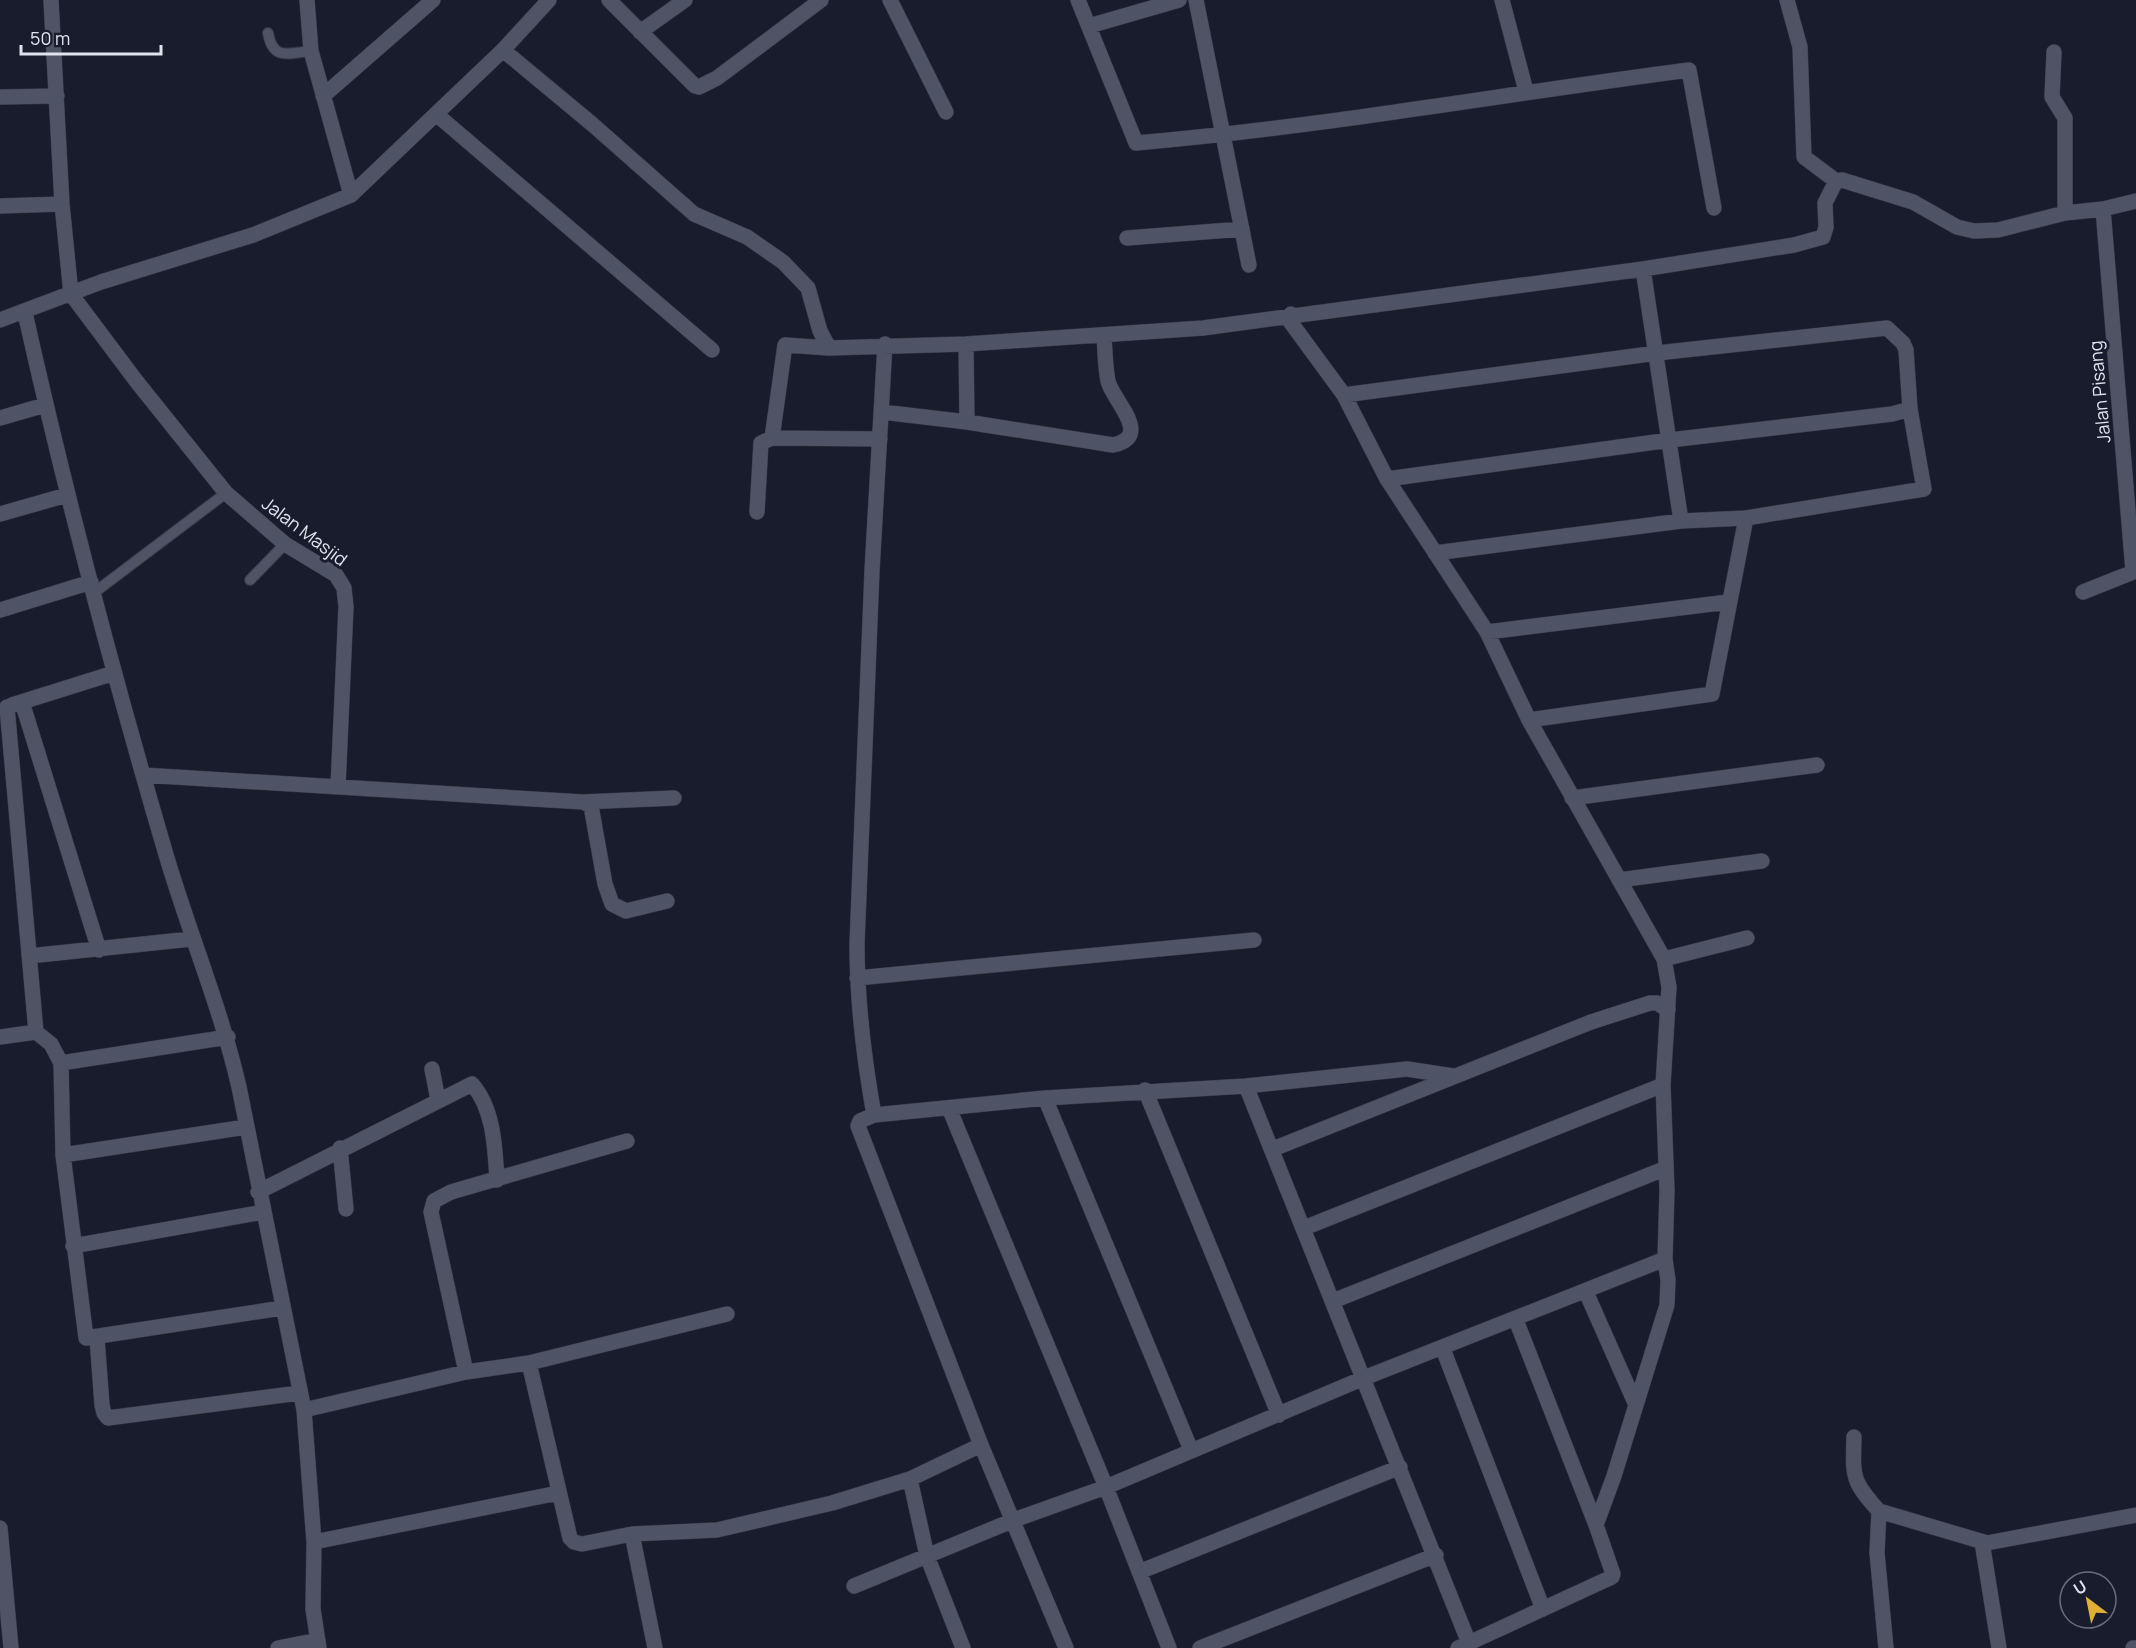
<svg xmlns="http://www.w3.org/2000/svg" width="2136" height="1648" viewBox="0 0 2136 1648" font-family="Manrope,sans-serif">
<rect width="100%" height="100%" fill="#191c2c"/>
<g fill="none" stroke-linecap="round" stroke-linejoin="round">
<g stroke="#353744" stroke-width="12">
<path id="lane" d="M268,33c5,28 20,20 43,18
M250,580l35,-36
M95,592l131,-99"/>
</g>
<g stroke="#353744" stroke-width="16">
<path id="street" d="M51,0l11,204 9,90 66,88 89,111 59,51 51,31 8,13 2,19 -8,180
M307,0l4,51 40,144
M609,0l86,86 4,1 18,-9 104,-78
M890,0l56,112
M1078,0l58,143c185,-16 368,-49 553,-73l25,138
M1196,0l53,265
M1502,0l24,91
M1787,0l13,47 4,110 32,24
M1089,26l90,-26
M640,32l45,-32
M503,50l89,74 102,90 53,23 36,25 25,26 12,43 9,17
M2054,52l-2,45 13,21v95
M323,96l110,-96
M0,97l57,-1
M436,114l276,236
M0,206l62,-2
M2103,209l30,362
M1127,238l115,-9
M1643,269l38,252
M25,313c41,183 89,365 142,545 23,77 54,151 72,229l65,323 10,132 -1,67 6,39
M1291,314l-2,6 55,75 43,84 100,153 42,88 135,239 5,28 -6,98 4,105 -2,69 3,21 -1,25 -53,171 -18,49 17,49 -1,3 -154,71
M0,320l101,-38 152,-47 98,-40 152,-145 46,-50
M1344,395l313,-42 230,-25 16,15 3,7 4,59 14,80 -178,29 -65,3 -246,32
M882,412l85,10 -1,-78
M0,418l45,-13
M967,422l146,23c41,-9 -1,-45 -5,-64 -3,-15 -3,-31 -4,-46
M880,439l-108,-1 13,-93 44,3 137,-4 237,-16 440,-59 151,-24 29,-8 3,-10 -1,-24 11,-22 6,-1 71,22 44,25 17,4 24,-1 67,-17 38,-4 33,-8
M1387,479l283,-39 222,-26 18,-5
M757,512l4,-69 11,-5
M0,514l67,-19
M2083,592l53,-21
M0,610l91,-28
M1487,632l241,-30
M22,702l77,248
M12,705l102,-32
M7,707l29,325
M1529,720l183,-26 34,-176
M143,775l440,27 8,4 14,78 7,20 14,7 41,-10
M1572,798l245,-33
M583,802l91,-4
M1619,880l143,-19
M29,956l162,-17
M1664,959l83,-21
M857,978l397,-38
M0,1037l36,-5 15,12 10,19 2,92 23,183 196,-30
M61,1063l167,-26
M432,1069l6,31
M1246,1086l223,557
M1145,1090l134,325
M1045,1098l146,352
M949,1108l157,379 63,161
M874,1115c-10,-56 -17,-114 -17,-171l15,-373 13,-227
M340,1148l6,61
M1273,1149l318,-127 59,-19h7l11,7
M63,1155l183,-28
M258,1192l214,-108c22,25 23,64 25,96
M1304,1228l359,-143
M73,1246l190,-34
M1586,1292l50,113
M1333,1301l331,-132
M1516,1320l80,205
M97,1338l5,67 2,8 4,5 191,-25
M1443,1349l100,260
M529,1363l41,175 4,4 8,2 50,-10 85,-4 115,-27 78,-24 71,-34
M466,1372l-35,-160 3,-11 17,-9 176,-51
M304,1410l162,-38 63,-9 198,-49
M1854,1437c-1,40 -3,43 25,74
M910,1479l17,77 36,92
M0,1528l11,120
M632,1534l23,114
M314,1542l244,-49
M1987,1543l-4,5 16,100
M1139,1572l261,-105
M854,1586l160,-66 92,-33 258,-109 301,-119
M278,1648l40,-8
M1066,1648l-85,-203 -123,-319 2,-5 14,-6 171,-17 201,-12 161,-17 46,7
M1200,1648l236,-93
M1886,1648l-9,-95 2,-42 108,32 149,-28
M2133,1648h3"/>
</g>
<use href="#lane" stroke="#4e5365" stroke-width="10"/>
<use href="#street" stroke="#4e5365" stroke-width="15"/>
</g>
<g text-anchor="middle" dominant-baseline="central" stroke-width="6" stroke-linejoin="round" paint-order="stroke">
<g font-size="18" fill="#e0e3ee" stroke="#191c2c">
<text transform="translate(2099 392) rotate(-95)">Jalan Pisang</text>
<text transform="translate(305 531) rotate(37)">Jalan Masjid</text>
</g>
</g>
<g transform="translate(2088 1600) rotate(328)"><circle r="28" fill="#191c2c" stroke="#696c7a" stroke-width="1.5"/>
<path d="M0-4.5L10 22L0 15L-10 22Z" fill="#e0b034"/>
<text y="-9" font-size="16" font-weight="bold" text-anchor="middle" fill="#e0e3ee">U</text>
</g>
<path d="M21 45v9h140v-9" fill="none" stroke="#e0e3ee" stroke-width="3"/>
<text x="30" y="45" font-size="18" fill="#e0e3ee" stroke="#191c2c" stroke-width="4.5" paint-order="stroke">50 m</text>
</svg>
